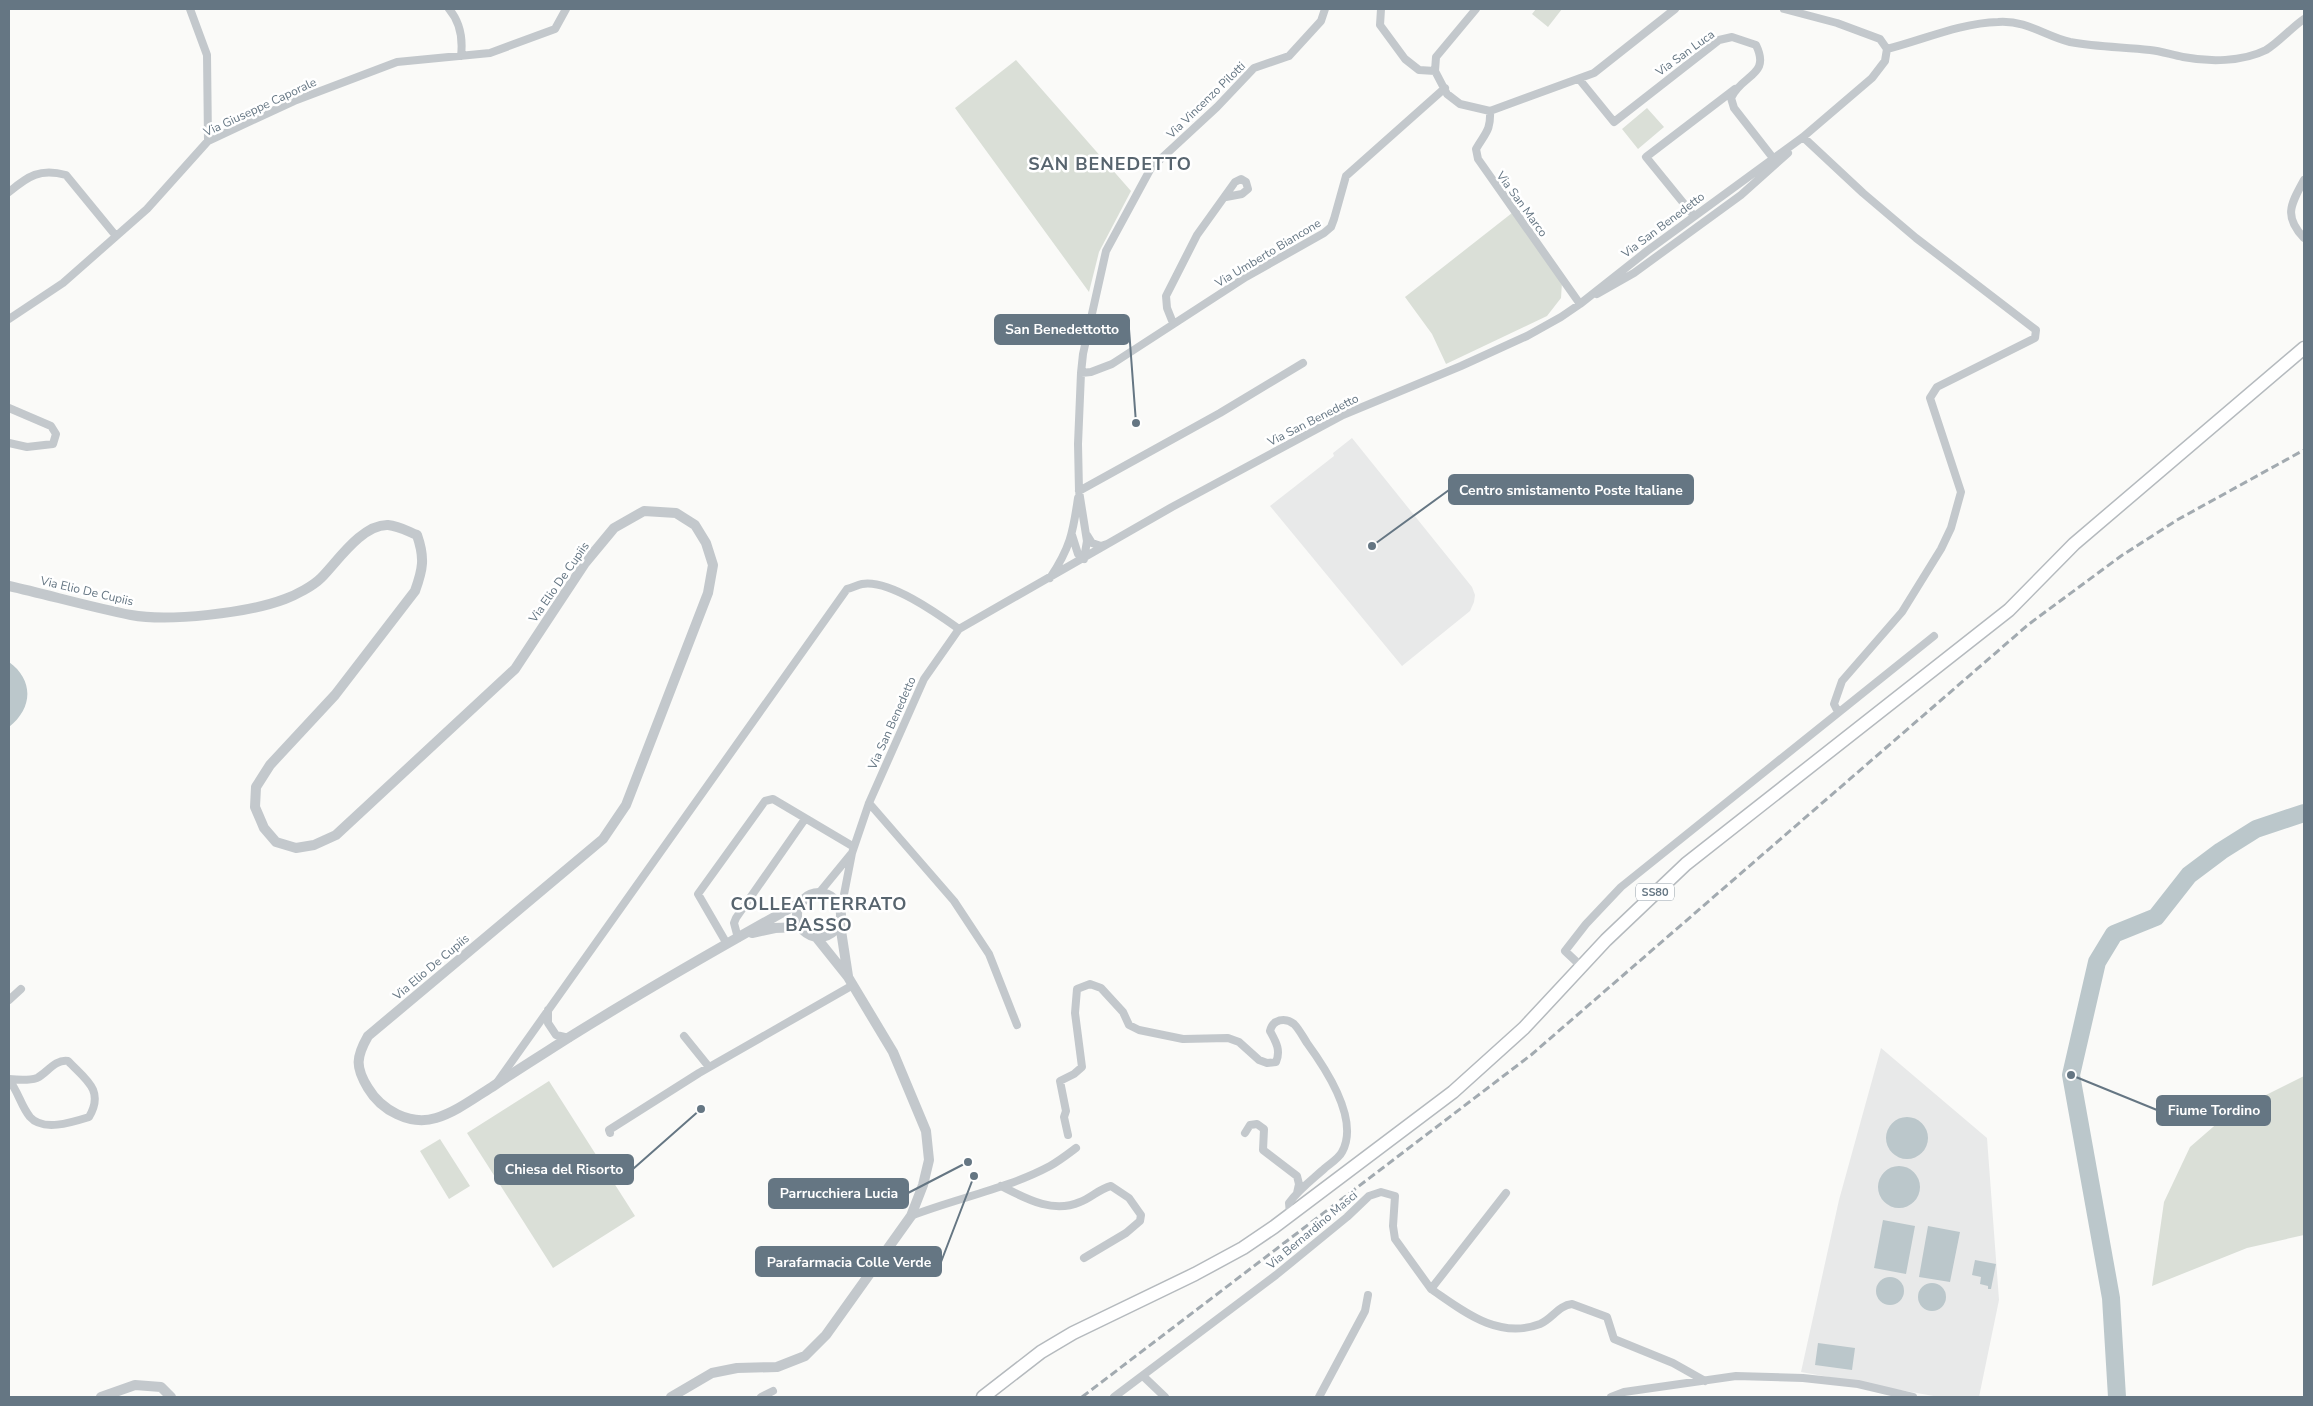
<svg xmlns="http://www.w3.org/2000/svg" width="2313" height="1406" viewBox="0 0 2313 1406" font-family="'Nunito Sans',sans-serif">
<rect width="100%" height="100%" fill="#fafaf8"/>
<path fill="#e8e9e9" d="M1352,438l120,149 3,8 -1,7 -4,9 -68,55 -132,-160 64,-50 -1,-3z
M1881,1048l106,90 12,162 -20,97h-40l-138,-25 38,-172z"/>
<path fill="#dadfd7" d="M1536,9h26l-14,18 -16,-13z
M1016,60l115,131 -32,61 -10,40 -134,-184z
M1647,108l17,19 -26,22 -16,-20z
M1512,213l50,69 -1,16 -14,18 -101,48 -14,-30 -27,-37z
M2304,1076v159l-57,13 -95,38 12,-84 26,-55 38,-33z
M549,1081l86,135 -82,52 -86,-135z
M440,1139l30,47 -21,13 -29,-48z"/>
<path fill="#bbc7cb" d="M9,662c25,18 24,46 0,65z
M1886 1138a21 21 0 1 1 42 0a21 21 0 1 1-42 0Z
M1878 1187a21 21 0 1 1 42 0a21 21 0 1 1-42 0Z
M1883,1220l32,6 -9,48 -32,-6z
M1928,1226l32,6 -10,50 -31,-5z
M1975,1260l21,4 -5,25h-3v-3l-8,-2 1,-7 -9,-2z
M1876 1291a14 14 0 1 1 28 0a14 14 0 1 1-28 0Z
M1918 1297a14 14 0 1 1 28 0a14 14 0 1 1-28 0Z
M1818,1343l37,5 -3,22 -37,-5z"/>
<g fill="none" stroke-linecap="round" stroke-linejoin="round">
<path stroke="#bbc7cb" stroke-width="18" d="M2117,1397l-6,-99 -40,-223 26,-113 17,-28 42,-17 33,-42 32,-24 35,-22 48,-16"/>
<g stroke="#b5babe" stroke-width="15">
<path id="primary" d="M983,1397l58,-45 32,-19 122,-59 48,-26 31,-21 179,-135 71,-64 82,-88 80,-76 323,-254 65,-66 230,-196"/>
</g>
<path stroke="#c3c8cc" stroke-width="8" d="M190,9l17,46 1,86
M449,9c12,14 14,30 12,47
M1381,9l-1,16 25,34 14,11 16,1
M1476,9l-40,48 -1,14 12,23 13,10 30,7 104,-38 81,-64
M1887,49c36,-9 73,-26 111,-27 29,-2 47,14 72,20 27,5 53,5 80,8 11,1 22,5 33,7 26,5 59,5 83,-7 12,-7 25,-22 38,-31
M1579,79l35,43 105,-82 13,-3 24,8c15,31 -14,29 -25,53l3,10 39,50
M1490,111c1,20 -5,22 -14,38l2,10 102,145
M1803,137l60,56 53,45 120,92 -1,8 -98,49 -7,11 31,94 -10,36 -10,21 -39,63 -60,69 -8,23 4,8
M2304,180c-13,24 -21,36 0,58
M9,192c19,-16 31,-24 57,-17l50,61
M1694,216l-48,-59 89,-68
M1597,294l37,-21 107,-78 47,-42
M9,319l54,-36 84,-74 61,-68 86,-40 103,-39 93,-9 65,-24 11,-20
M1173,323l-6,-15 -1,-12 31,-61 38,-53 6,-3 5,3 2,7 -6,5 -16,3
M1081,373l10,-1 21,-8 134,-87 78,-44 7,-6 3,-8 12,-43 99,-88
M9,408l42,18 5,8 -3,10 -26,3 -18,-4
M1079,491l141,-78 83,-50
M1072,535l6,19 6,5
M1087,535l5,8 9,3 6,-2
M1084,559l3,-18 -8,-50 -1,-47 3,-71 2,-19 23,-103 45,-83 66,-61 37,-39 35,-12 32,-35 4,-12
M1050,578c20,-30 23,-45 28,-80
M869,803l85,98 35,53 28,71
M819,893l32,-39
M841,910l11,-57 17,-50 55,-124 35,-50 213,-122 171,-92 118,-49 66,-30 34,-19 19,-13 67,-53 156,-114 69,-59 13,-17 2,-12 -7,-10 -43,-16 -53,-14
M738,938l-4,-15 2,-5 69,-99
M727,944l-29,-50 67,-93 8,-2 81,48
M1581,966l-16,-15 21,-27 35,-37 313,-251
M9,1000l12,-11
M548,1010v13l8,12 13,3
M684,1036l25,31
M9,1079c9,1 19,2 28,-1 10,-5 18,-19 31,-17 17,18 37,29 21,56 -16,5 -46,15 -59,0 -9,-11 -12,-26 -21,-37
M498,1081l349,-492c5,-1 10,-4 15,-5 27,-5 76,30 97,45
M610,1133l-1,-3 90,-57 154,-88
M1245,1133l5,-8 7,-1 7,5 -1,21 34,26 2,8 -2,9
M1068,1135l-4,-18 2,-6 -6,-30 14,-7 8,-7 -7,-54 2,-24 13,-5 11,4 22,24 6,13 10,5 44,9 45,-1 11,4 20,18 8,3 9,-1c5,-12 0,-20 -6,-31 3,-12 15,-14 24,-7 5,5 9,13 13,19 19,26 53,77 35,109 -3,6 -11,11 -17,16 -12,11 -26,21 -36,35l1,11
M1001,1186c24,12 51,28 79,16 11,-4 19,-13 31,-16l18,12 12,17 -1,6 -14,12 -42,25
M911,1216c46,-18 96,-27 139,-50 9,-5 18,-12 26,-18
M1431,1289c32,22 67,51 109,35 12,-5 19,-19 32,-20l35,13 7,22 59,24 32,18
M1143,1376l22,21
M761,1397l12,-6
M1114,1397l162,-122 71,-58 22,-21 12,-4 14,4 -2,30 2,13 36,50 75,-96
M1319,1397l46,-86 3,-16
M1611,1397l13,-5 112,-16 67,2 55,6 55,13"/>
<path stroke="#c3c8cc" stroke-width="10" d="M9,586c40,9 81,21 122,29 38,7 117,-2 154,-16 11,-4 28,-13 36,-21 16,-16 41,-54 67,-53 11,1 19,6 29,10 8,23 6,34 -2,56l-80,104 -65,70 -14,22 -1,20 9,21 12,14 20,6 18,-3 22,-10 179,-166 70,-106 29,-35 30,-17 32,2 19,12 11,18 7,22 -5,28 -82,212 -23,34 -235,197c-12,21 -13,31 0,52 13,22 42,38 68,30 20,-6 38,-20 56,-31 25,-17 51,-33 76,-49 77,-48 156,-93 235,-137
M797 915a22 22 0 1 1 44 0a22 22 0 1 1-44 0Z
M840,924l8,52
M752,933l23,-5 26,-1
M101,1397l34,-12 26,2 10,10
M671,1397l41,-24 25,-5 40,-1 28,-11 21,-21 85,-119 12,-31 6,-25 -3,-29 -33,-79 -45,-75 -32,-40"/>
<use href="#primary" stroke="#fff" stroke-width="12"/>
<path stroke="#a2aab0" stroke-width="3" stroke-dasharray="8 4" stroke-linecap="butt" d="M1082,1397l449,-342 498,-431 92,-68 56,-36 127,-70"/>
</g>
<g text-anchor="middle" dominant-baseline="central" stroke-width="5" stroke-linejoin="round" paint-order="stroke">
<rect fill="#fff" stroke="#939fa8" stroke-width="1" x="1636" y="883.5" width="38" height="17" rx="4"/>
<g font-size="11" font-weight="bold" fill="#657683">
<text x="1655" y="892">SS80</text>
</g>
<g font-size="12" fill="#657683" stroke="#fff">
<text transform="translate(1685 53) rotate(-36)">Via San Luca</text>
<text transform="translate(1206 100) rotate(-44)">Via Vincenzo Pilotti</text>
<text transform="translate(260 107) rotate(-25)">Via Giuseppe Caporale</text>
<text transform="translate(1522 204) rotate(54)">Via San Marco</text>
<text transform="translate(1663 225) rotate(-37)">Via San Benedetto</text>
<text transform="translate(1268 253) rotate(-31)">Via Umberto Biancone</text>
<text transform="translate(1313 420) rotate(-27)">Via San Benedetto</text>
<text transform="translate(559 582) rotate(-55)">Via Elio De Cupiis</text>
<text transform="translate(87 591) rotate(13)">Via Elio De Cupiis</text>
<text transform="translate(892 723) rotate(-66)">Via San Benedetto</text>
<text transform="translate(431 967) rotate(-40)">Via Elio De Cupiis</text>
<text transform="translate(1312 1230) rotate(-40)">Via Bernardino Masci</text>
</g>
<g font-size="18" font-weight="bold" letter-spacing="1" fill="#57646e" stroke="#fff">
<text x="1110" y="164">SAN BENEDETTO</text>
<text x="819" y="904">COLLEATTERRATO<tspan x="819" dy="21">BASSO</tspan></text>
</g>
</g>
<path fill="none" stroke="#657683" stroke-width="2" d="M1136 423L1129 329M1372 546L1449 490M2071 1075L2157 1110M701 1109L633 1169M968 1162L908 1193M974 1176L941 1262"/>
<g fill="#657683" stroke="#fff" stroke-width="2">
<circle cx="1136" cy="423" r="5"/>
<circle cx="1372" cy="546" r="5"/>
<circle cx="2071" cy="1075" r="5"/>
<circle cx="701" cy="1109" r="5"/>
<circle cx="968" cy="1162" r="5"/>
<circle cx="974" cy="1176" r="5"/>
</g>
<g fill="#657683" stroke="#657683" stroke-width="2">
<rect x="995" y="315" width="134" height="29" rx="5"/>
<rect x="1449" y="475" width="244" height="29" rx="5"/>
<rect x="2157" y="1096" width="113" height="29" rx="5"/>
<rect x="495" y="1155" width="138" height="29" rx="5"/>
<rect x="769" y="1179" width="139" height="29" rx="5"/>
<rect x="756" y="1247" width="185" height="29" rx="5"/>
</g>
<g font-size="14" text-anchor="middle" font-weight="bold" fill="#fff">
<text x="1062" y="334">San Benedettotto</text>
<text x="1571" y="495">Centro smistamento Poste Italiane</text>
<text x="2214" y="1115">Fiume Tordino</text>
<text x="564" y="1174">Chiesa del Risorto</text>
<text x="839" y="1198">Parrucchiera Lucia</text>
<text x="849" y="1267">Parafarmacia Colle Verde</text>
</g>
<rect width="2313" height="1406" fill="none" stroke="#657683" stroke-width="20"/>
</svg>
